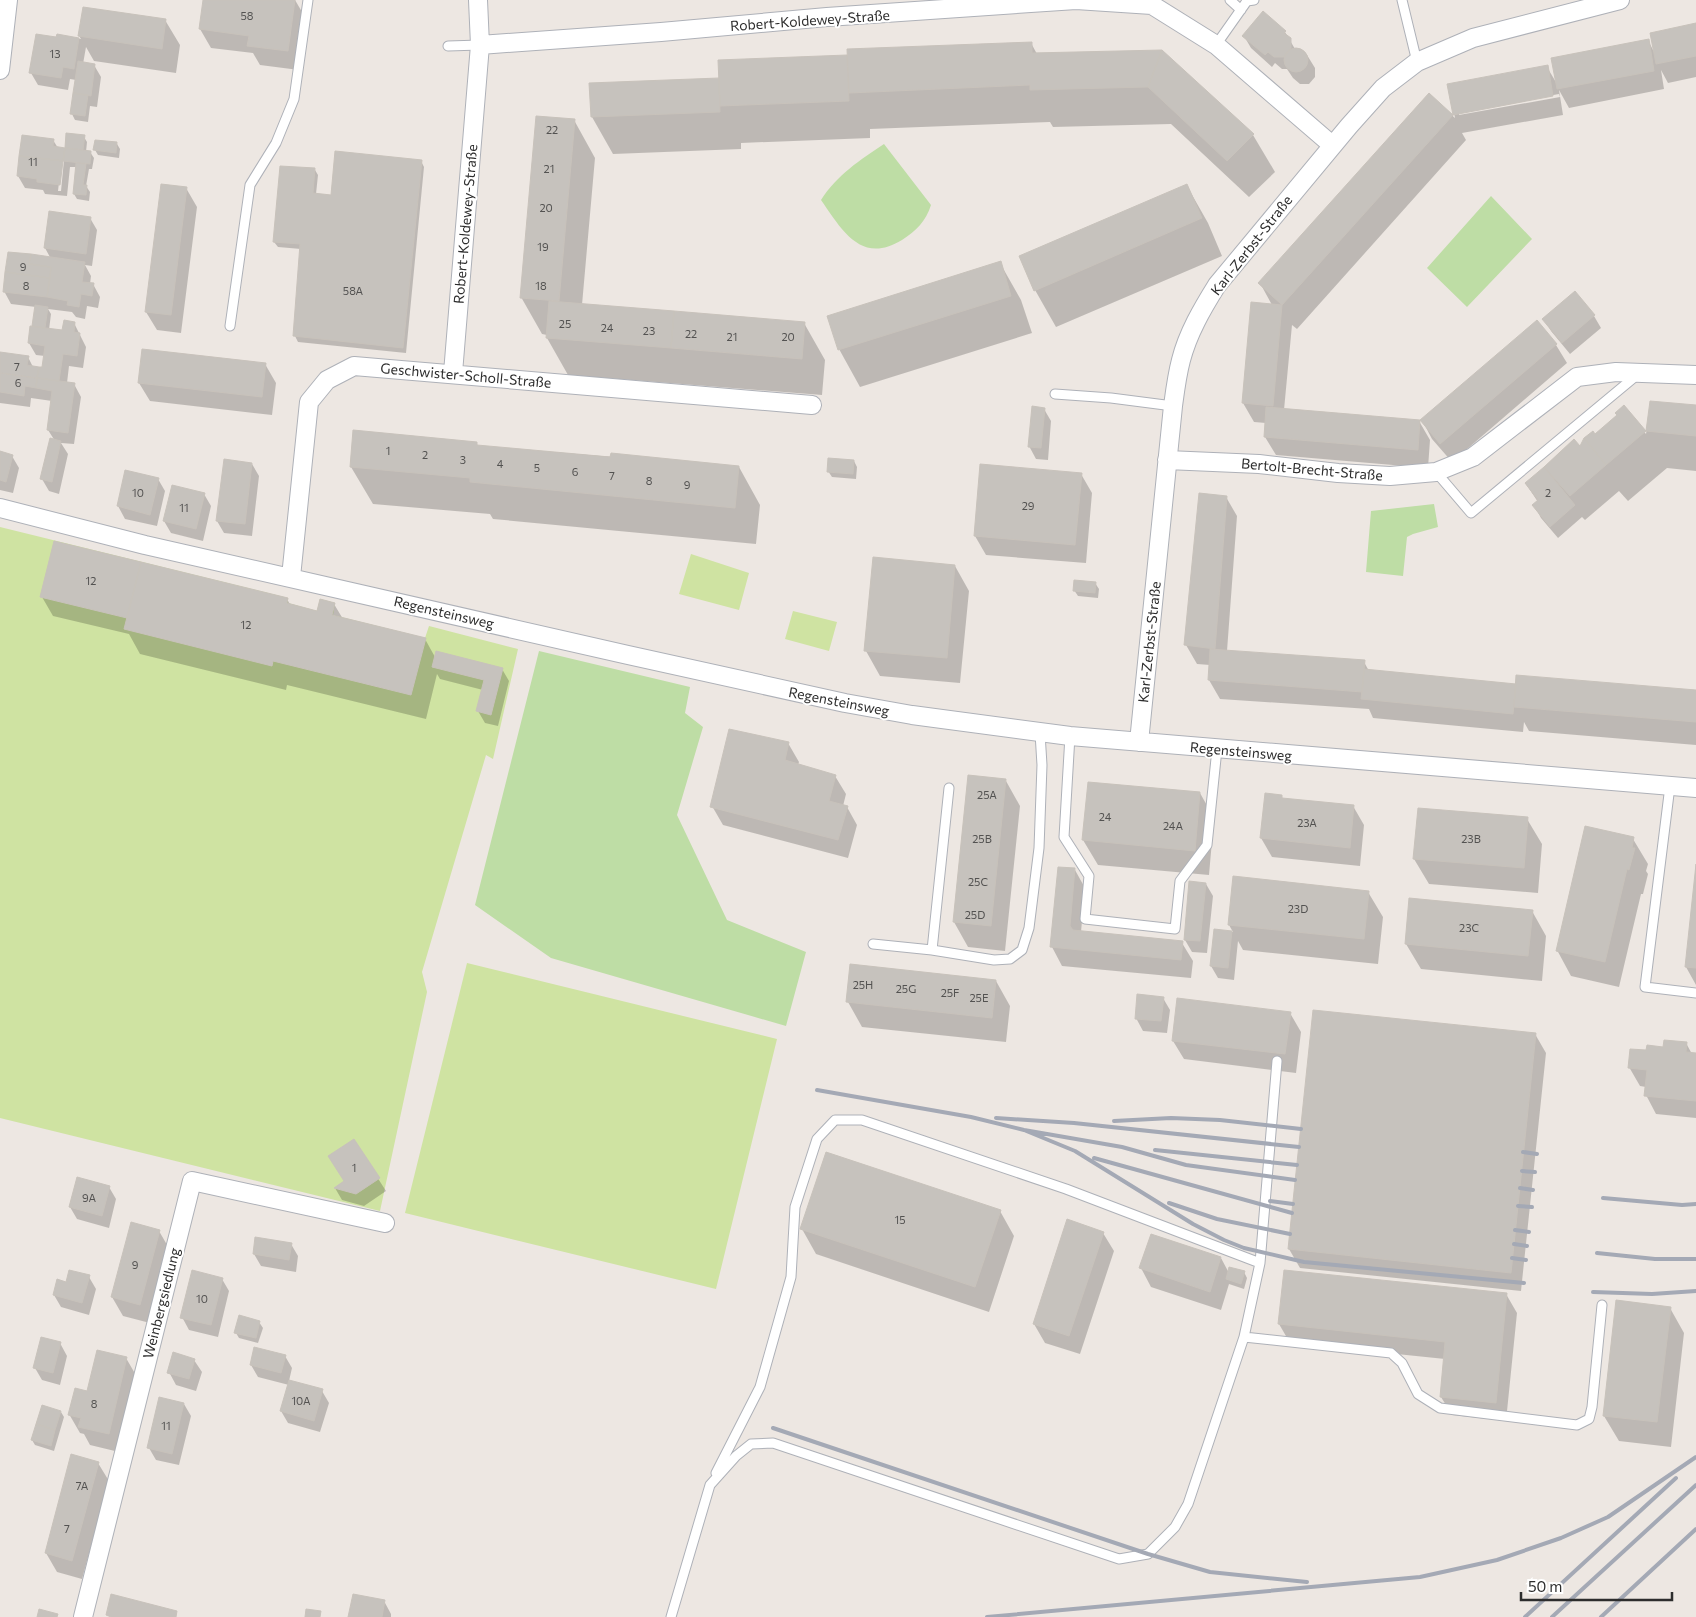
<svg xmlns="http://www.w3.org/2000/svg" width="1696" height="1617" viewBox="0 0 1696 1617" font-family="Commissioner,sans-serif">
<rect width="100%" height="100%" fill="#ede7e2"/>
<path fill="#bedda5" d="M884,144l47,61c-5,16 -15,26 -29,35 -41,25 -60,-10 -81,-40 16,-25 39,-40 63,-56z
M1491,196l41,43 -65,68 -40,-39z
M1434,504l4,23 -25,7 -6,3 -4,39 -37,-4 5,-61z
M539,651l151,36 -5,26 18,14 -26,88 50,105 79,32 -20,74 -235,-68 -76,-53z"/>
<path fill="#cfe3a2" d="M0,527l288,71v5l29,8 3,-12 15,4 -2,12 92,23 4,-12 89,23 -25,110 -7,-4 -64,217 5,20 -47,219 -380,-93z
M691,554l58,19 -10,37 -60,-16z
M793,611l44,11 -8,29 -44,-12z
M467,963l310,76 -61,250 -311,-76z"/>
<path fill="#0003" fill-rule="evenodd" d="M204,0h91l10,17 -6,53 -39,-5 -7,-12 -42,-5 -11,-19z
M165,20l15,25 -4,28 -82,-12 -8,-14 -3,17 11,1 7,12 -4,30 -7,-1 -2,16 -13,-2 -3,-6 4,-34 -6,-1 -2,11 -30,-5 -7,-12 26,-34 1,-3 23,3 -2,-3z
M1696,24v53l-28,6 -7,-13 3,19 -95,19 -10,-18 4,25 -101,18 4,7 -169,189 -5,-4 -8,85 135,11 11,19 -2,28 -152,-13 -11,-18 1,-14 -12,-1 -11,-19 9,-99 20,1 -12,-22 169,-188 26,23 -6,-33 98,-18 10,17 91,-44 6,12zM1559,94l1,3 -101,18v-3z
M1285,32l10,17h5l7,6 8,13v9l-6,7h-9l-7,-6 -6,-9h-5l-7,-6 -3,4 -21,-19 -7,-12z
M1031,43l6,11 124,-2 92,83 22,37 -26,25 -78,-73 -118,3 -3,-5 -180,7v9l-129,5v6l-128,5 -21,-37 128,-38 -1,-18 129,-5z
M574,120l21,38 -13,147 222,18 21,37 -3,35 -254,-20 -21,-37v-3l-5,-1 -21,-37z
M67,135l17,2 3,5 -1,10h4l4,6 -2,11h-3l-3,17 4,6 -1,9 -12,-2 -3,-5 3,-27h-7l-3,29 -22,-2 -2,-4 -18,-2 -7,-12 35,-36 5,8 7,3zM62,158l2,2 -3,31h-3z
M117,144l3,5 -1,9 -21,-3 -3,-5z
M421,161l3,6 -18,186 -108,-11 -3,-6 6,-87 -23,-2 -4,-5 41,-72 3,5 -2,19 17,2z
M1187,186l21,37 14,33 -166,71 -21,-37z
M186,188l11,19 -16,126 -24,-3 -11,-18z
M90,218l7,12 -5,36 -7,-1 6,11 -1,8h3l7,13 -2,11 -11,-2 -2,13 -9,-2 -4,-5 -24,-3 3,5 -2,16 14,2 11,-9 12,24 -3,21 -14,-2 -2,17 7,1 7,13 -7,47 -13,-1 7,11 -9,40 -10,-3 -7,-12 13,-38 -7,-11 4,-29 -21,-3 -1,9 -30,-4v-50l28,4 5,10 10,1 2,-12 -9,-1 -7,-12 5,-15 2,-21 -25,-3 -7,-13 47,-32 -6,-11z
M1000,263l21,37 11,33 -172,54 -21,-38z
M1575,293l19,23 7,12 -31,26 -19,-23 -7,-12z
M1537,322l19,23 11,18 -115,99 -20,-23 -10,-19z
M265,364l11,19 -4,32 -122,-14 -11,-18z
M1651,403l45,4v64l-29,-3 -39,33 -9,-10 -34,29 -3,-3 -24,21 -17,-20 -7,-13 4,-3 -12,-18 48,-43 6,7 38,-32 6,-9 22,27z
M1044,409l7,12 -3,39 -12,-1 -7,-13z
M476,443l2,3 261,21 21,38 -4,39 -263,-25 -3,-5 -117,-10 -22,-37z
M0,453l12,3 7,12 -6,25 -13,-3z
M854,461l3,6 -1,12 -24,-2 -4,-6z
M252,464l7,12 -7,60 -28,-3 -7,-12z
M1081,474l11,19 -6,70 -100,-8 -11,-19z
M158,479l7,12 -8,35 -32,-7 -7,-13z
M204,494l7,12 -8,35 -32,-8 -7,-12z
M1226,497l11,19 -10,135 137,11 5,9 148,14 179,6v54l-167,-14 -5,-9 -1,10 -150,-14 -4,-9 -149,-10 -11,-19 1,-15 -13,-1 -11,-19z
M955,566l14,25 -9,92 -80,-7 -14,-25z
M1095,583l4,6 -1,9 -20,-2 -4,-6z
M42,597l245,2 4,7 27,6 16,-8 9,15 82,20 10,18 67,12 7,12 -11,45 -13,-3 -7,-12 5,-21 -43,-11 -3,-5 -11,45 -139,-34 -1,5 -146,-36 -11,-20 -76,-18z
M788,743l11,19 -1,3 37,11 11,18 -3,12 4,1 10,18 -9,33 -125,-33 -11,-19z
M1006,781l14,25 -15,145 -37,-4 -14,-25z
M1200,793l14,25 -5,57 -111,-10 -15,-25z
M1353,806l11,19 -4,41 -88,-9 -11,-19z
M1527,819l15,25 -4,49 -109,-9 -15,-25z
M1633,839l15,25 -2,7 2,3 -5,20h-2l-22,93 -48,-11 -14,-26z
M1075,870l10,18 -4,44 101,11 11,18 -2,17 -129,-12 -10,-19z
M1696,875v110l-10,-18z
M1206,884l7,12 -6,57 -15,-1 -7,-12z
M1368,892l15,25 -5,47 -135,-14 -5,-9 -4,39 -16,-2 -7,-12 4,-36 18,2 -4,-7z
M1532,911l14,25 -4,45 -121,-12 -15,-25z
M996,981l14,25 -4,36 -144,-15 -14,-25z
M1163,998l7,12 -3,23 -24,-2 -7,-13z
M1314,1011l221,23 11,19 -25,238 -221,-23 -11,-19z
M1290,1013l11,19 -5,41 -112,-14 -11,-18z
M1686,1043l6,11h4v64l-40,-4 -10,-19v-8l-6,-1 -11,-19 18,-15z
M354,1141l32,50 -22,15 -22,-6 -7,-12 10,-6z
M109,1187l7,12 -7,29 -32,-9 -7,-12z
M1000,1211l14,25 -25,76 -173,-58 -14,-25z
M159,1231l11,19 -20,73 -27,-7 -11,-19z
M1103,1233l11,18 -34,103 -35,-11 -11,-19z
M256,1238l35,6 7,12 -2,16 -35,-6 -7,-12z
M1221,1258l8,15 15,-1 3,6 -3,11 -15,-5 -8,26 -70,-23 -10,-19z
M89,1277l7,12 -7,26 -28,-8 -7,-12z
M222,1279l7,12 -11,46 -29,-7 -7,-13z
M1506,1294l11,19 -11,108 -54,-6 -11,-18 4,-38 -155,-16 -11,-19z
M1670,1308l14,25 -13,114 -52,-6 -15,-25z
M259,1322l4,6 -5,15 -19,-5 -3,-5z
M60,1343l7,13 -7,29 -18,-5 -7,-12z
M285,1356l7,12 -3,13 33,10 7,12 -9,29 -32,-9 -7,-12 8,-26 -31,-8 -7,-12z
M126,1358l11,19 -18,75 -29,-7 -6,-11 -4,-1 -11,-19 19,-22z
M194,1360l8,12 -6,19 -20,-6 -7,-13z
M184,1404l7,12 -12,49 -23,-5 -7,-12z
M61,1412l3,5 -10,34 -19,-6 -3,-5z
M98,1463l11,18 -27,98 -25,-7 -11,-19z
M384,1601l7,13v3h-42z"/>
<path fill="#c6c2bd" stroke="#c8c2bb" d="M203,0h92l-7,51 -41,-5 2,-10 -50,-7z
M83,7l83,12 -4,30 -84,-13z
M1263,11l23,20 -2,2 7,5v10l-7,9h-10l-6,-5 -3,3 -23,-19z
M1696,23v33l-40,8 -6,-31z
M36,34l20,3 1,-3 22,4 -5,31 -11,-2 -2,11 -32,-5z
M1649,39l5,32 -97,18 -6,-31z
M1032,42v11l130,-3 -14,37 -118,3v-5l-181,8 -2,-44z
M1284 60a12 12 0 1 1 24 0a12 12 0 1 1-24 0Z
M1162,50l92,84 -27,27 -79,-74z
M847,55l2,46 -129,5 -2,-46z
M78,61l17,3 -4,32 -18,-3z
M1548,65l5,31 -100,19 -6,-31z
M719,78l1,34 -129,5 -2,-34z
M73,93l15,2 -3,21 -15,-2z
M1429,93l24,22 -171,190 -24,-22z
M536,116l39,3 -16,182 -39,-3z
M66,133l19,2 -2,15 -18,-2z
M22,135l32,4 -1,7 12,2 -2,13 -44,-5z
M95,140l22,2 -1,11 -23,-3z
M65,148l26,3 -1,13 -27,-3z
M335,151l87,9 -19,188 -110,-12 7,-92 -27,-2 7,-76 35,2 -2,25 18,2z
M19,156l44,5 -3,24 -23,-3v-3l-20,-3z
M76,163l10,1 -3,21h4l-1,10 -13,-1z
M161,184l26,3 -16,128 -26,-3z
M1187,184l15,34 -168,73 -15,-35z
M49,211l42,6 -5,37 -42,-6z
M8,252l23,2 -2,10 22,3 -1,11 -45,-6z
M31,254l54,8 -3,20 12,1 -2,13 -11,-2 -2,13 -12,-2 1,-4 -21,-4 4,-30 -22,-3z
M1001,261l10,35 -173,54 -11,-34z
M5,272l45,6 -3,19 -44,-5z
M1575,291l20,24 -33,28 -20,-24z
M549,301l125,10 -3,37 -125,-10z
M1251,302l31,3 -9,101 -31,-3z
M35,305l13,2 -3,21 -13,-2z
M674,311l131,11 -3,37 -131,-11z
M64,320l11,2 -1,10 6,1 -3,23 -14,-2 -4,27 -22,-3 2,-11h3l3,-21 -17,-3 2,-17 32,4z
M1537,320l20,24 -117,100 -20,-24z
M142,349l124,14 -4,34 -124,-14z
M0,352l29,4 -2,9 12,2 -2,11 -37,-5z
M0,373l37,5 -1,10 -11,-2 -1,10 -24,-4z
M37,378l38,5 -7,50 -21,-3 5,-39 -16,-3z
M1650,401l46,4v31l-50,-5z
M1624,405l22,26 -40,34 -22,-27 9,-7 2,3 22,-19 -2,-2z
M1032,406l13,2 -4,40 -13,-1z
M1266,407l154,13 -2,30 -154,-13z
M353,430l124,12v3l133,12 1,-4 128,13 -4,42 -265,-26v-4l-120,-11z
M50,438l11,3 -9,41 -12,-3z
M1584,438l22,27 -36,31 -26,-29 30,-28 6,7z
M0,451l13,4 -7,27 -6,-2z
M828,458l26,2 -1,14 -26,-2z
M224,459l28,4 -7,61 -29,-3z
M980,464l102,9 -7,72 -101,-9z
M1544,467l31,38 -25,22 -18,-22 6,-5 -13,-17z
M125,470l34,8 -9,37 -33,-9z
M172,485l33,8 -9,36 -33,-8z
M1199,493l28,3 -12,153 -31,-4z
M54,541l87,21 -14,56 -87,-21z
M873,557l82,8 -8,93 -83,-7z
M141,562l147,36 -1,5 30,8 3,-12 15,4 -3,12 94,23 -15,57 -138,-34 -1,5 -148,-37z
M1074,580l22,2 -1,11 -22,-2z
M1210,649l155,11 -3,32 -154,-12z
M436,651l67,17 -12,47 -15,-4 8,-31 -52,-13z
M1364,669l152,15 -3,30 -152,-15z
M1516,675l180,15v32l-182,-15z
M729,729l60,13 -4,18 51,15 -7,26 19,5 -10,34 -128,-33z
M968,775l38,4 -15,147 -38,-4z
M1088,782l112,10 -5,59 -113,-11z
M1265,793l17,2v3l72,7 -4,43 -90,-10z
M1418,808l110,9 -4,51 -111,-9z
M1585,826l49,11 -2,11h3l-6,22 -2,-1 -22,93 -49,-11z
M1696,864v104l-11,-1z
M1058,867l17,1 -5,58 3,4 110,11 -2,19 -131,-13z
M1233,876l136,15 -5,48 -136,-14z
M1189,881l17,2 -6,58 -16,-1z
M1409,898l124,12 -5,46 -123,-12z
M1214,929l18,2 -4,37 -18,-2z
M850,964l146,16 -4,38 -146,-16z
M1137,994l27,3 -3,24 -26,-2z
M1177,998l114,14 -6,42 -113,-13z
M1313,1010l223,23 -25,240 -223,-24z
M1664,1040l23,2 -1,10 10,1v48l-52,-5 3,-26 -19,-2 2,-19 16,1 1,-5 16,2z
M354,1139l26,39 -24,16 -22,-6 10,-7 -16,-25z
M826,1152l175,58 -26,77 -175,-58z
M77,1177l33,9 -8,30 -33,-9z
M1067,1219l37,13 -35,104 -36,-12z
M131,1222l29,8 -20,75 -29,-8z
M1151,1234l70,23 -11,35 -71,-24z
M255,1237l37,6 -3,17 -36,-6z
M1229,1267l16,4 -4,13 -15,-5z
M69,1270l21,5 -8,28 -29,-8 4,-16 9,3z
M192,1270l31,8 -12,47 -31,-7z
M1284,1270l223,23 -11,110 -56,-6 5,-55 -167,-18z
M1616,1300l55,7 -14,115 -54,-6z
M239,1315l21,6 -4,17 -22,-5z
M41,1337l20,5 -8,31 -20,-5z
M254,1347l32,8 -5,18 -31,-8z
M97,1350l30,7 -18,77 -31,-7 3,-9 -13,-3 7,-27 12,3z
M173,1352l22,7 -6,20 -22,-6z
M289,1380l34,9 -9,32 -34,-10z
M159,1397l25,6 -12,51 -25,-6z
M42,1405l19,6 -6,19 -19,-6z
M36,1424l19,6 -4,16 -20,-6z
M71,1454l28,8 -27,99 -27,-8z
M111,1594l66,17 -1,6h-65l-5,-2z
M353,1594l32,6 -3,17h-34z
M39,1609l19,5 -1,3h-20z
M306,1609l15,2 -1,6h-15z"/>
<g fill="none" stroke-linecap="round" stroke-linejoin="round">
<g stroke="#aeb1b8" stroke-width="11">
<path id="service" d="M1230,0l11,10
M1402,0l15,62
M1216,45l31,-44 7,-1
M448,46l32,-1
M230,326l20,-141 26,-42 18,-44 14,-99
M1055,394l56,4 62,8
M1436,472l35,41 166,-138
M1070,736l-6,101 25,39 -4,43 90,10 5,-48 27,-36 10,-96
M1670,786l-25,201 51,6
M949,788l-17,162 62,10 16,-1 12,-9 7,-22 10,-80 3,-83 -2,-32
M873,944l59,6
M1244,1337l147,16 11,10 16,31 22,14 137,17 12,-6 3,-12 10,-102
M716,1473l44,-86 31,-110 4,-70 22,-68 18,-19h27l204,69 194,74
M671,1617l39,-132 26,-29 15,-12 22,-1 346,116 29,-5 27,-27 13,-23 56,-167 16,-74 17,-202"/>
</g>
<g stroke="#aeb1b8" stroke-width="20">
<path id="minor" d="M480,45l181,-13 166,-15 249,-17 76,5 64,40 116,100
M0,70l8,-70
M453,373l27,-328 -2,-45
M1167,460l92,4 79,9 52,3 46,-4 37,-15 104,-80 39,-5 80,3
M0,508l145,37 483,110 217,48 67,12 158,21 626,52
M291,577l18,-175 18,-22 27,-14 458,39
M1139,742l34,-336c2,-15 4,-31 8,-46 7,-27 21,-51 36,-75l132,-159 34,-38 34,-26 56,-24 147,-38
M83,1617l109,-436 193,42"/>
</g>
<use href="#service" stroke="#fff" stroke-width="9"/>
<use href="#minor" stroke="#fff" stroke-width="18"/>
<path stroke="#a4a9b5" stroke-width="4" d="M817,1090l154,27 53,13 98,17 64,18 109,15
M996,1118l78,5 225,24
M1114,1121l57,-3 49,2 81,9
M1024,1130l51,21 118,73 31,16 20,8 60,14 220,21
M1155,1150l142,15
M1523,1152l14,2
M1094,1158l198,55
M1522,1171l13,1
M1520,1188l13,2
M1603,1198l79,7 14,-1
M1270,1201l23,3
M1169,1203l48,16 73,15
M1518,1206l14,1
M1515,1230l14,2
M1514,1244l13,2
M1597,1253l58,6h41
M1512,1258l14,2
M1593,1292l59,2 44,-3
M773,1428l375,126 62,18 97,10
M987,1617l433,-40 77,-17 64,-22 47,-21 88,-60
M1525,1617l151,-139
M1552,1617l144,-132
M1601,1617l95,-88"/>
</g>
<g text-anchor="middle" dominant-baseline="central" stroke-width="4" stroke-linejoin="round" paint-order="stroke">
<g font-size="11" fill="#535251">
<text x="247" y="15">58</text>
<text x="55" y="53">13</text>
<text x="552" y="129">22</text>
<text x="33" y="161">11</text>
<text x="549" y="168">21</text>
<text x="546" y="207">20</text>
<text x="543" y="246">19</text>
<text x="23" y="266">9</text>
<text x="26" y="285">8</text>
<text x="541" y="285">18</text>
<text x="353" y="290">58A</text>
<text x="565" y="323">25</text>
<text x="607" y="327">24</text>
<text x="649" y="330">23</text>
<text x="691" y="333">22</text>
<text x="732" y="336">21</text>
<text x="788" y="336">20</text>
<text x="17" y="366">7</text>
<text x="18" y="382">6</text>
<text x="388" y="450">1</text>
<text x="425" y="454">2</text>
<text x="463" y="459">3</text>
<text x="500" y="463">4</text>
<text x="537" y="467">5</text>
<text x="575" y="471">6</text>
<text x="612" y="475">7</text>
<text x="649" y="480">8</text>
<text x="687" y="484">9</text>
<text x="138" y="492">10</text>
<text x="1548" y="492">2</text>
<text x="1028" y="505">29</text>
<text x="184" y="507">11</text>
<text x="91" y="580">12</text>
<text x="246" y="624">12</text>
<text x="987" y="794">25A</text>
<text x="1105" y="816">24</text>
<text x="1307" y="822">23A</text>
<text x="1173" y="825">24A</text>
<text x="982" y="838">25B</text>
<text x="1471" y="838">23B</text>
<text x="978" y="881">25C</text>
<text x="1298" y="908">23D</text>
<text x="975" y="914">25D</text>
<text x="1469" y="927">23C</text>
<text x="863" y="984">25H</text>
<text x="906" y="988">25G</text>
<text x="950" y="992">25F</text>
<text x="979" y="997">25E</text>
<text x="354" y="1167">1</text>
<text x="89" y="1197">9A</text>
<text x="900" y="1219">15</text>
<text x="135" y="1264">9</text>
<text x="202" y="1298">10</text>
<text x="301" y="1400">10A</text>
<text x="94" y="1403">8</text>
<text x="166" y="1425">11</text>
<text x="82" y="1485">7A</text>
<text x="67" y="1528">7</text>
</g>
<g font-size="14" fill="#2d2d2d" stroke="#fff">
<text transform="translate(810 20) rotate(-4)">Robert-Koldewey-Straße</text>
<text transform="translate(465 224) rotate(-85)">Robert-Koldewey-Straße</text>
<text transform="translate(1251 245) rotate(-52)">Karl-Zerbst-Straße</text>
<text transform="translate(466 375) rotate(5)">Geschwister-Scholl-Straße</text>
<text transform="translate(1312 469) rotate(5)">Bertolt-Brecht-Straße</text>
<text transform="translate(444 612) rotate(13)">Regensteinsweg</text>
<text transform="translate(1149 642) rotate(-84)">Karl-Zerbst-Straße</text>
<text transform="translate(839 701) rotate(11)">Regensteinsweg</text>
<text transform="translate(1241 751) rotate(5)">Regensteinsweg</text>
<text transform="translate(161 1303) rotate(-76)">Weinbergsiedlung</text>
</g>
</g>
<path d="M1521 1592v8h151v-8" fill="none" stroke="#2d2d2d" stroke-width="2.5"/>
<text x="1528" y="1592" font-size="15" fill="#2d2d2d" stroke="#ffffff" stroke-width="4" paint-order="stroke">50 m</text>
</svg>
